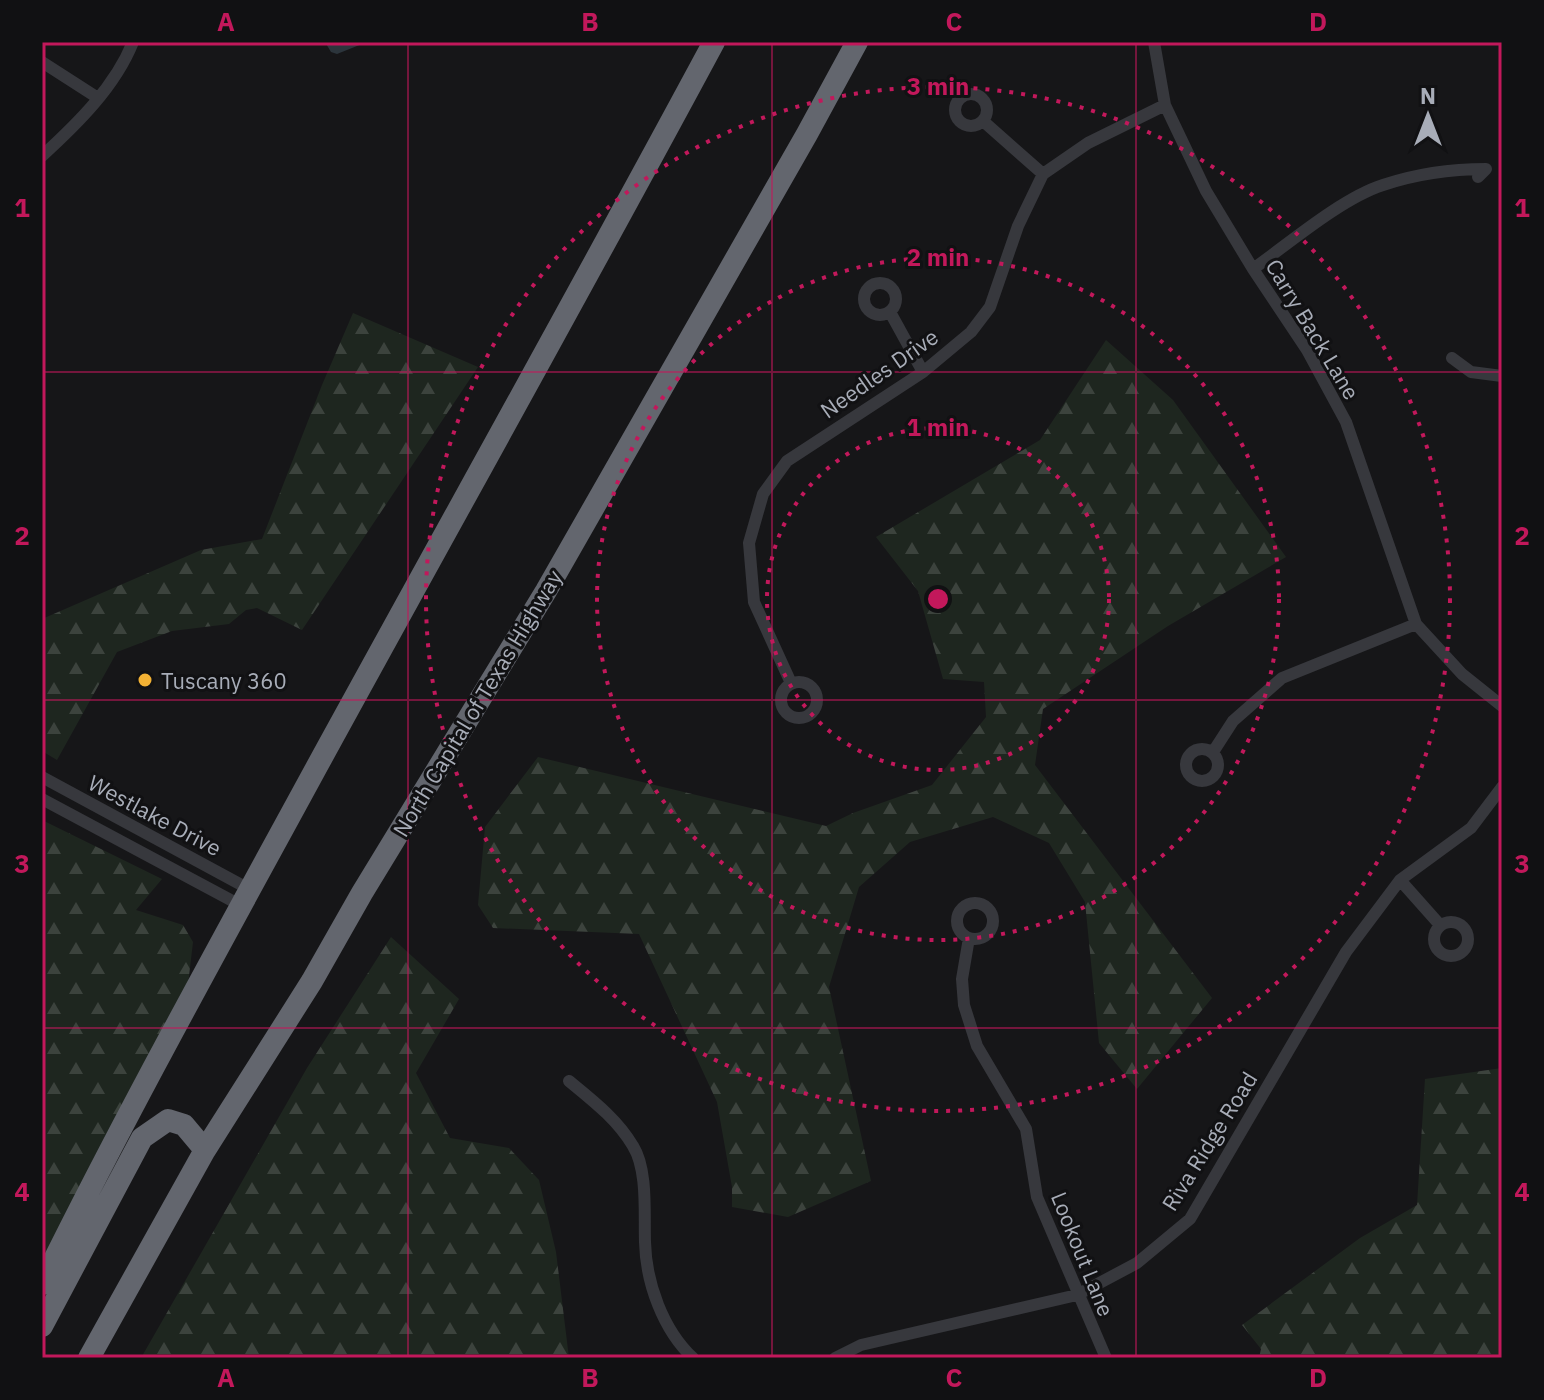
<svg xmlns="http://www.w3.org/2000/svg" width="1544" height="1400" viewBox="0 0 1544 1400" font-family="'IBM Plex Sans',sans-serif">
<defs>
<pattern id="forest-firs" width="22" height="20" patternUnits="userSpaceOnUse" patternTransform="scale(2)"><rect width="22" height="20" fill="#1e261f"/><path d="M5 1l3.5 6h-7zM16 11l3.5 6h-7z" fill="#3c433d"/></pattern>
</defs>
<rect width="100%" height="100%" fill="#161618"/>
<path fill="url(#forest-firs)" d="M353,313l125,54 -176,263 -45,-22 -11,2 -17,14 -57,7 -55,21 -60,108 -15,-9v-132l159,-69 61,-11 60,-154z
M1106,340l67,60 113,157 -118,69 -125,83 -8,56 177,233 -75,91 -38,-46 -14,-141 -36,-59 -56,-26 -83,25 -51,45 -30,100 42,194 -83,36 -56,-10v-20l-15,-85 -78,-168 -146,-6 -15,-23 7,-78 53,-70 288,69 27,-13 79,-28 54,-68 -2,-35 -41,-3 -25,-88 -42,-54 164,-97z
M42,820l120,59 -26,31 47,15 10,17 -6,51 -145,267z
M391,937l68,62 -43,74 34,65 59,10 30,32 17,72 13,106h-428l166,-290z
M1502,1068v290h-243l2,-9 -19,-24 118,-87 57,-33 8,-126z"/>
<path fill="#2c353c" d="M325,42h42l-30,12 -6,-2z"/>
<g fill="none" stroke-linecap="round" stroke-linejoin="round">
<path stroke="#37383d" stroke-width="12" d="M1154,42l11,63 41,86 47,78 54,81 39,72 70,202 46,50 40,32
M42,62l56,36
M955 110a16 16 0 1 1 32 0a16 16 0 1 1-32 0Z
M983,121l60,53
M42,156c35,-32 73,-69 91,-114
M1253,269c35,-25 89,-71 130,-84 33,-11 69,-16 103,-16l-8,8
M864 299a16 16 0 1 1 32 0a16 16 0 1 1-32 0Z
M890,312l33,60
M1452,358l19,14 31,4
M781 700a18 18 0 1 1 36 0a18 18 0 1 1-36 0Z
M791,683l-37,-81 -5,-59 14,-49 24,-33 136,-89 48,-40 19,-25 28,-81 25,-52 45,-31 77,-38
M1186 765a16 16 0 1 1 32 0a16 16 0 1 1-32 0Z
M1213,752l20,-31 49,-43 134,-54
M42,777l207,112
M42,799l198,106
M1400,880l40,45
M957 921a18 18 0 1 1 36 0a18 18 0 1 1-36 0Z
M1434 939a17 17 0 1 1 34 0a17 17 0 1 1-34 0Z
M969,938l-7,41 2,26 13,41 49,83 11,68 69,161
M569,1081c23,19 48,38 64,65 15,24 11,68 12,96 1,41 18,88 48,116
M835,1358l26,-13 216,-50 60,-32 53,-44 156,-267 54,-72 71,-52 31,-41"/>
<path stroke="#63666e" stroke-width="22" d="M42,1284c86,-174 180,-343 273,-514 133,-243 268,-484 399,-728
M42,1326l100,-188 26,-18 16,5 21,25
M89,1358l116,-208 107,-169 50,-88 184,-302 261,-457 50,-92"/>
</g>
<path fill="none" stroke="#c2185b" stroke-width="2" stroke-opacity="0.55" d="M408,42v1316M772,42v1316M1136,42v1316M42,372h1460M42,700h1460M42,1028h1460"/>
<g fill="none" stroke="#c2185b" stroke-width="4" stroke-dasharray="4 8">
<circle cx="938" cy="599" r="171"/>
<circle cx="938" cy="599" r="341"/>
<circle cx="938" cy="599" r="512"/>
</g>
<circle fill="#f2b134" stroke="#111113" stroke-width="3" cx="145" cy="680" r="8"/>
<g text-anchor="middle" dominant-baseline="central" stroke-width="6" stroke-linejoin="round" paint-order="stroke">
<g font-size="22" fill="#a8adb8" stroke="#111113">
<text transform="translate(1313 329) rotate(59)">Carry Back Lane</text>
<text transform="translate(879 373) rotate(-35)">Needles Drive</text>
<text transform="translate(477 703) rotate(-59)">North Capital of Texas Highway</text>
<text transform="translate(155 815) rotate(28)">Westlake Drive</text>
<text transform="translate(1209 1141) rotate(-58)">Riva Ridge Road</text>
<text transform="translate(1083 1254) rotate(68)">Lookout Lane</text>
</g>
<g font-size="22" fill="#a8adb8" stroke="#111113" text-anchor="start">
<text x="161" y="680">Tuscany 360</text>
</g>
</g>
<circle cx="938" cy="599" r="12" fill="#c2185b" stroke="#111113" stroke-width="4"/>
<g font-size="24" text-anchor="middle" font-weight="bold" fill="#c2185b" stroke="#111113" stroke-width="6" stroke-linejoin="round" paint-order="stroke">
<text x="938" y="95">3 min</text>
<text x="938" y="266">2 min</text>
<text x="938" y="436">1 min</text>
</g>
<rect width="1544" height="1400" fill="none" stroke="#111113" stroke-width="88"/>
<g transform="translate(1428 116)" stroke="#111113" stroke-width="6" paint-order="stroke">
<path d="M0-6L14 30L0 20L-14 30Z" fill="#a8adb8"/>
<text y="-12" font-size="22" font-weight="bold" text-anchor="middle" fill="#a8adb8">N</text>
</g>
<rect x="44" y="44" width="1456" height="1312" fill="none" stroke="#c2185b" stroke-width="3"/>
<g font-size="26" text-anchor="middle" font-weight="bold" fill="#c2185b">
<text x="226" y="31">A</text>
<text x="590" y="31">B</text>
<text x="954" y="31">C</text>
<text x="1318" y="31">D</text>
<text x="22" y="217">1</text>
<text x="1522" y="217">1</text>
<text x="22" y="545">2</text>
<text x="1522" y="545">2</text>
<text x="22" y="873">3</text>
<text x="1522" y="873">3</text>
<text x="22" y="1201">4</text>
<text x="1522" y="1201">4</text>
<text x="226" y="1387">A</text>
<text x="590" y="1387">B</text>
<text x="954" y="1387">C</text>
<text x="1318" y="1387">D</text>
</g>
</svg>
